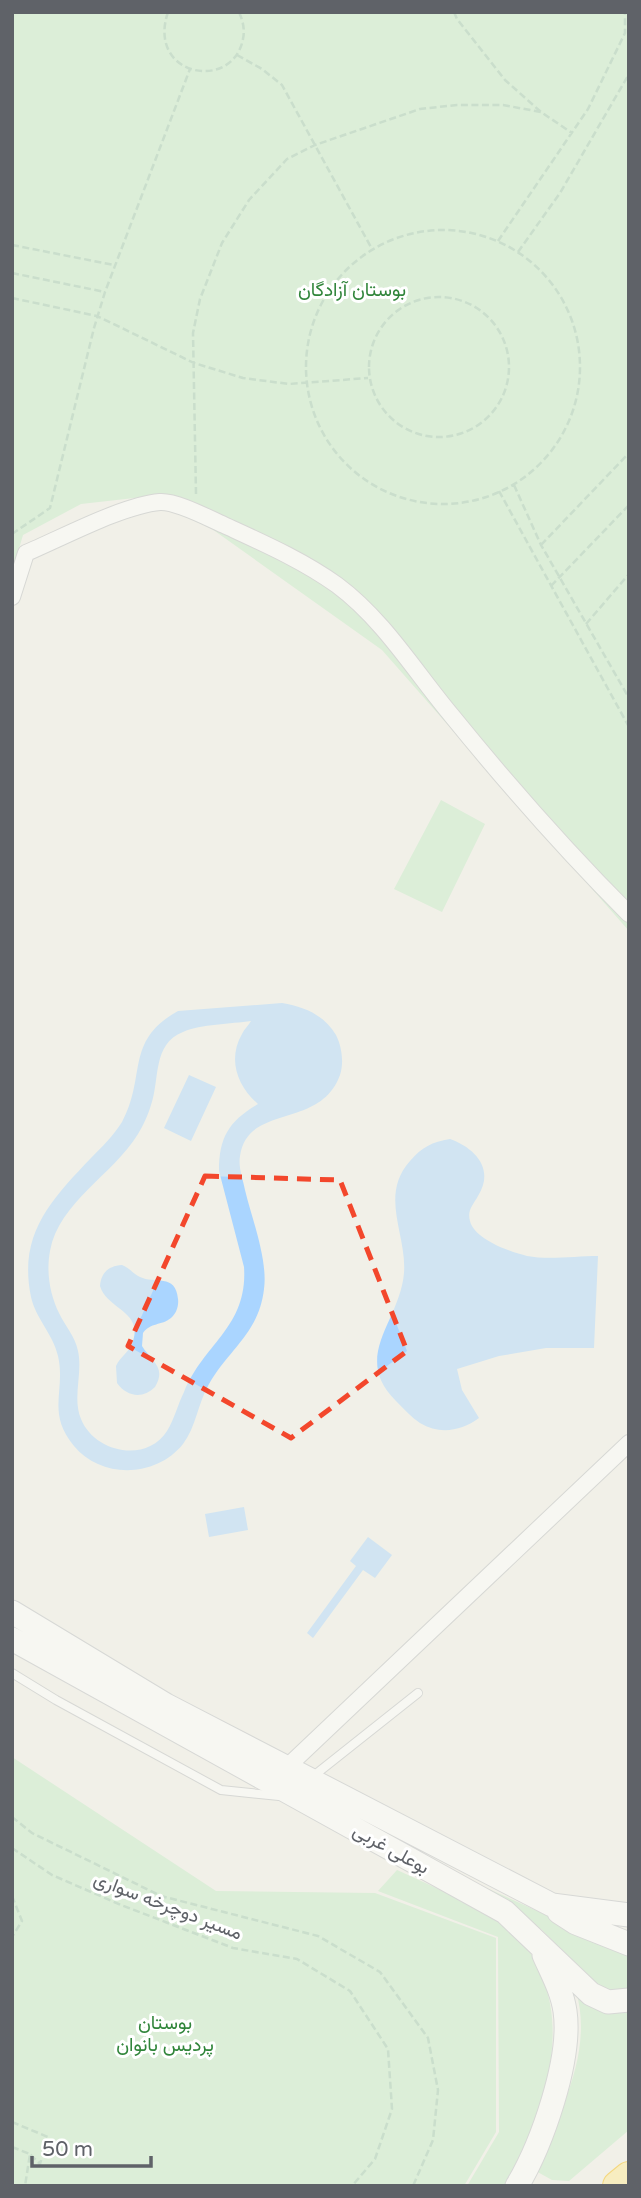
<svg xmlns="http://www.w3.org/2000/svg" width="641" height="2198" viewBox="0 0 641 2198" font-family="'Varela Round',Vazirmatn,sans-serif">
<rect width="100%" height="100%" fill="#f1f0e8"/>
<path fill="#c3eac6" d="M12,12h617v919l-247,-281 -170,-121 -69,-32 -62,7 -58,31 -11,37z
M441,800l44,24 -43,88 -48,-23z
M12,1757l204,134 159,2 121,45v194l-32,54h-452z
M397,1870c37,17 87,38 118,64 12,10 20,26 26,40 30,70 -4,147 -32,212h-42l32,-54 -1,-195 -120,-46z
M473,1882l156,70v40l-12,3 -27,-12 -23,-28 -25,-25z
M576,1991l53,18v121l-60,51 -17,-1 -18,-10c25,-55 60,-117 42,-179z"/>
<path fill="#aad5ff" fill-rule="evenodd" d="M282,1003c23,4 42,12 54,32 6,12 8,28 4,40 -20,55 -92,28 -100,81 -2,11 3,23 5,34 7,29 23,70 19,99 -5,44 -35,60 -55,95 -11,19 -13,43 -26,60 -27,34 -82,35 -109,2 -28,-34 -8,-55 -16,-90 -5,-22 -22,-37 -27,-59 -13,-63 20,-97 60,-139 11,-11 23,-23 31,-36 25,-46 2,-81 56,-111zM251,1021c-2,4 -7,8 -9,13 -15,26 -4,53 16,70 -29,17 -39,33 -39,67l25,96c4,60 -40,76 -60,125 -6,12 -10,28 -17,39 -21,33 -73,21 -86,-12 -9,-21 2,-46 -3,-68 -3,-15 -13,-25 -19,-38 -9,-18 -13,-41 -9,-62 9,-49 63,-76 88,-117 5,-8 10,-19 13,-29 9,-25 1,-61 32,-73 18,-8 48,-8 68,-11z
M189,1075l27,12 -25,54 -27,-13z
M450,1139c25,9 45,30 28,57 -5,9 -11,14 -8,25 4,18 40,31 57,35 21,4 49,0 71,0l-4,92h-48l-47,8 -42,13 5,21 17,28c-18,13 -39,17 -59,5 -9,-6 -16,-14 -24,-22 -45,-45 4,-79 8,-128 3,-39 -25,-77 6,-112 12,-14 22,-19 40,-22z
M122,1265c8,3 11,9 18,12 14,7 36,-4 38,22 1,7 -2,15 -7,19 -10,8 -20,4 -28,15l-1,13c9,15 25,21 13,41 -12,12 -28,10 -38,-4l-1,-17c4,-9 12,-13 16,-22 13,-33 -25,-34 -32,-58 1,-13 8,-20 22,-21z
M244,1507l4,23 -39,7 -4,-23z
M368,1537l24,18 -17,23 -12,-8 -50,68 -6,-5 49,-67 -6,-5z"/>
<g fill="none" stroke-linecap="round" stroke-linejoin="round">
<g stroke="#b8babe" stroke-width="10">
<path id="lane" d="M12,1673l44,27 165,90 58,6
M311,1778l107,-85"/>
</g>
<g stroke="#b8babe" stroke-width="18">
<path id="street" d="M12,597l14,-44c36,-15 97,-48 134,-51 17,-1 48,16 64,23 39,18 78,35 113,60 47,35 78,87 115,131 56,69 114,135 177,198
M286,1768l343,-325"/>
</g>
<g stroke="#b9bbc1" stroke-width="25">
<path id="secondary" d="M12,1612l154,93 386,200 77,10
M12,1639l493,273 86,82 17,8 21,-2
M559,1912l17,11 53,21
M517,2186c25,-42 55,-127 48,-175 -3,-20 -13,-38 -21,-56"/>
</g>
<g stroke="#f9b900" stroke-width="32">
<path id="highway" d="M618,2186l11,-9"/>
</g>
<path stroke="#9bc8aa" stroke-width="2.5" stroke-dasharray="7 3.5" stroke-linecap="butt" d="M168,12c-22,65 65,80 75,27 2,-9 0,-18 -4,-27
M454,12l3,7 48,61 36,32 31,21
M237,55l25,14 20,16 90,164
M306 367a137 137 0 1 1 274 0a137 137 0 1 1-274 0Z
M498,241l90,-132 37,-76v-21
M12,245l102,20
M518,252l42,-59 69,-119
M12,273l93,19
M369 367a70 70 0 1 1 140 0a70 70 0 1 1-140 0Z
M12,298l85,18 97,47 49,15 46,6 79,-6
M514,485l27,60 88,153
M499,491l130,236
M196,494l-3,-161 7,-34 22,-56 27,-43 38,-41 28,-14 105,-36 37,-4h46l38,7
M12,534l38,-26 44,-180 11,-36 85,-223
M541,545l88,-92
M551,586l78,-81
M586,624l43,-50
M12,1817l20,16 129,63 157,40 62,36 48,66 10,52 -5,50 -20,46
M12,1848l40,27 69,30 112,43 64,11 53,32 38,58 4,60 -17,50 -23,27
M12,1896l10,25 -10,16
M12,2122l36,15 -8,27 -10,-10
M12,2147l18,7 -5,32"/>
<use href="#lane" stroke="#fff" stroke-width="8"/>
<use href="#street" stroke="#fff" stroke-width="16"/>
<use href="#secondary" stroke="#fff" stroke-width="23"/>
<use href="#highway" stroke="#ffe991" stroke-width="30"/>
</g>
<path d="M0 0H641V2198H0ZM205,1176l135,4 67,171 -116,87 -163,-92z" fill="#f1f0e8" fill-opacity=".55" fill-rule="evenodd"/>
<path fill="none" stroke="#f3472c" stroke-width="5" stroke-dasharray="14 9" stroke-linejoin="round" d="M205,1176l135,4 67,171 -116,87 -163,-92z"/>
<g text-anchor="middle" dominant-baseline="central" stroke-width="6" stroke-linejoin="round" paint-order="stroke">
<g font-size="19" fill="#30853a" stroke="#fff">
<text x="352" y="290">بوستان آزادگان</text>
<text x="165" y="2023">بوستان<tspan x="165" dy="22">پردیس بانوان</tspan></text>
</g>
<g font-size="19" fill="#5f6268" stroke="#fff">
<text transform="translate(391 1849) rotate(29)">بوعلی غربی</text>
<text transform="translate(168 1906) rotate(21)">مسیر دوچرخه سواری</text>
</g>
</g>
<rect width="641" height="2198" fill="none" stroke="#5f6268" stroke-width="28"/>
<path d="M32 2156v10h119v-10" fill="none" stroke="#5f6268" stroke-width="3.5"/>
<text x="42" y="2156" font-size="21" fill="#5f6268" stroke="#ffffff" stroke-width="5" paint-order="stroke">50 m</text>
</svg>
